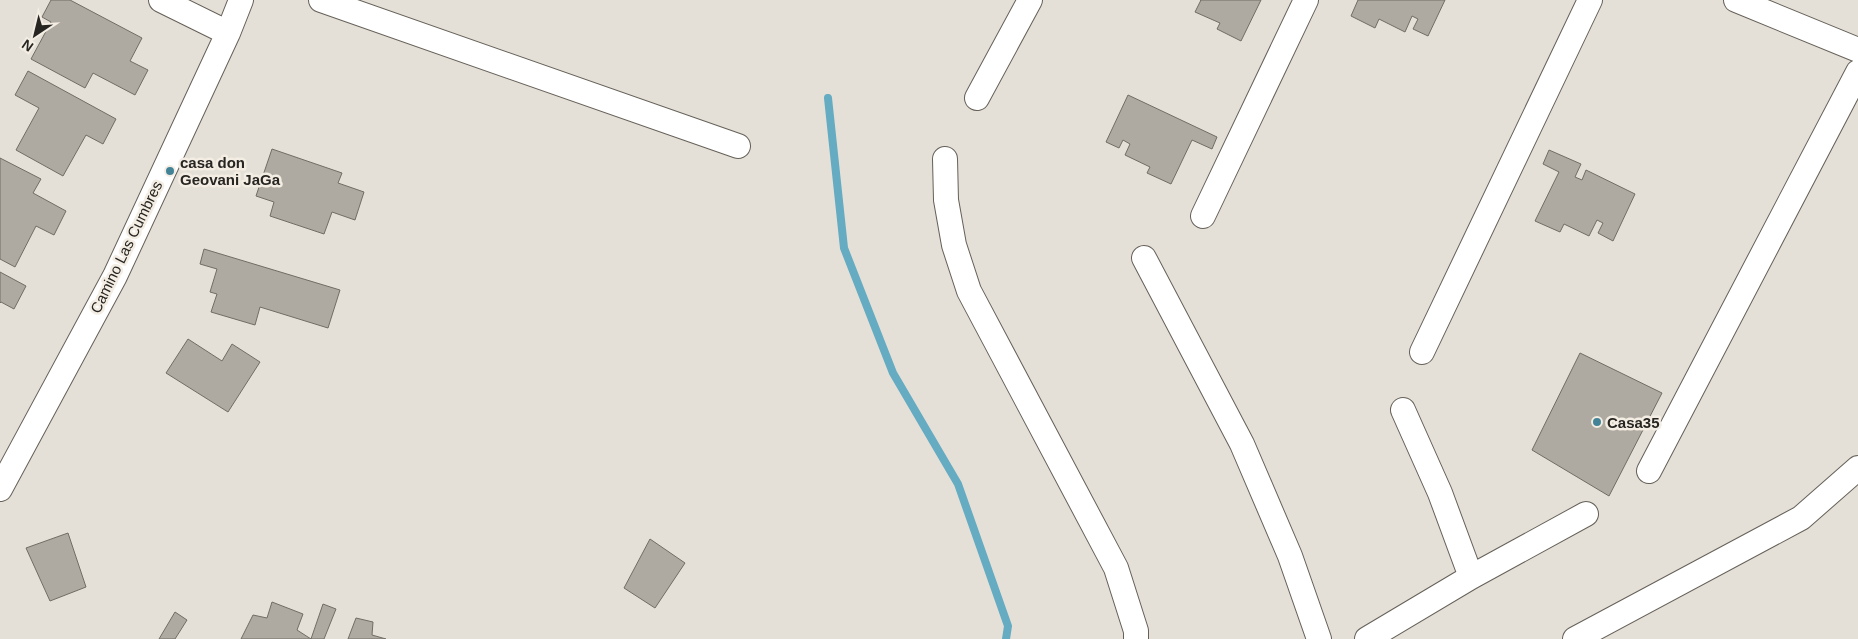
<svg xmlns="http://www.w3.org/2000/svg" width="1858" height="639" viewBox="0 0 1858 639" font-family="Helvetica,sans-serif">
<rect width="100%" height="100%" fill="#e5e0d7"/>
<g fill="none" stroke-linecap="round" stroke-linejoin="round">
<path stroke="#65abc2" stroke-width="8" d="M828,98l16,150 49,125 65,111 50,142 -2,13"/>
</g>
<path fill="#afaaa1" stroke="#716c64" d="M51,0h19l72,38 -12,23 18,9 -13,25 -42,-22 -8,15 -54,-29 20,-37 -9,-5z
M1201,0h-1h61l-20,41 -24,-12 3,-6 -25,-11z
M1358,0h87l-17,36 -15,-7 5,-10 -6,-3 -7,16 -26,-13 -4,9 -24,-12z
M28,71l88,48 -13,25 -17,-9 -23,41 -47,-26 23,-42 -24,-13z
M1128,95l89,42 -5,12 -20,-9 -21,44 -24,-11 3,-6 -25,-12 5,-11 -7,-4 -4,8 -13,-6z
M272,149l70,24 -4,10 26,9 -9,28 -23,-8 -8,22 -54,-18 4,-14 -18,-6z
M1549,150l32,14 -6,13 7,3 4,-10 49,24 -22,47 -15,-8 5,-10 -6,-3 -8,16 -25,-12 -4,8 -25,-11 24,-49 -16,-8z
M0,158l41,21 -8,14 33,18 -12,24 -18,-9 -21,41 -15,-8z
M204,249l136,41 -12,38 -68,-21 -5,18 -44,-13 6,-18 -7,-2 7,-23 -17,-5z
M0,272l26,14 -12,23 -13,-7 -1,1z
M188,339l34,22 10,-17 28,18 -32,50 -62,-39z
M1580,353l82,40 -53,103 -77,-46z
M68,533l18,54 -36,14 -24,-53z
M650,539l35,24 -30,45 -31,-20z
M272,602l31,12 -6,16 14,9h-70l12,-24 14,3z
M323,604l13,5 -12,30h-13z
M175,612l12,8 -12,19h-16z
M356,618l17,4 -1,13 14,4h-38z"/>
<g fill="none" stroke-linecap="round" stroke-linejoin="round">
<g stroke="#656058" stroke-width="26">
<path id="minor" d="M161,0l67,33
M321,0l417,146
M1736,0l122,50
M977,98l53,-98
M945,159l1,41 8,45 15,46 147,277 20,63v8
M1203,216l103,-216
M1144,258l98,186 48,112 29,83
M1422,352l168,-352
M1403,410l37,83 31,84
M1649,471l209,-399
M0,489l115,-213 113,-243 13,-33
M1367,639l104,-62 115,-63
M1575,639l226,-121 57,-50"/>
</g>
<use href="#minor" stroke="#fff" stroke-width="24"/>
</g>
<g fill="#438397" stroke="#f3ede4" stroke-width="2">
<circle cx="170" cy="171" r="5"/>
<circle cx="1597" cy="422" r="5"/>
</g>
<g text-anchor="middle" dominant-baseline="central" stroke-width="5" stroke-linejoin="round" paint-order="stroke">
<g font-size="15" font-weight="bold" fill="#272521" stroke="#f3ede4" text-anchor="start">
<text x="180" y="162">casa don<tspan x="180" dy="17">Geovani JaGa</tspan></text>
<text x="1607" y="422">Casa35</text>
</g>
<g font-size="15" fill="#272521" stroke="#f3ede4">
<text transform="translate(126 247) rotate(-64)">Camino Las Cumbres</text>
</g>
</g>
<g transform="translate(35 35) rotate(215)" stroke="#f3ede4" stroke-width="4" paint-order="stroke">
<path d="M0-4L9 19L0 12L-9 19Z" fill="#272521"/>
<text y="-8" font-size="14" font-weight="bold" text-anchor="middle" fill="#272521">N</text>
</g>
</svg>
